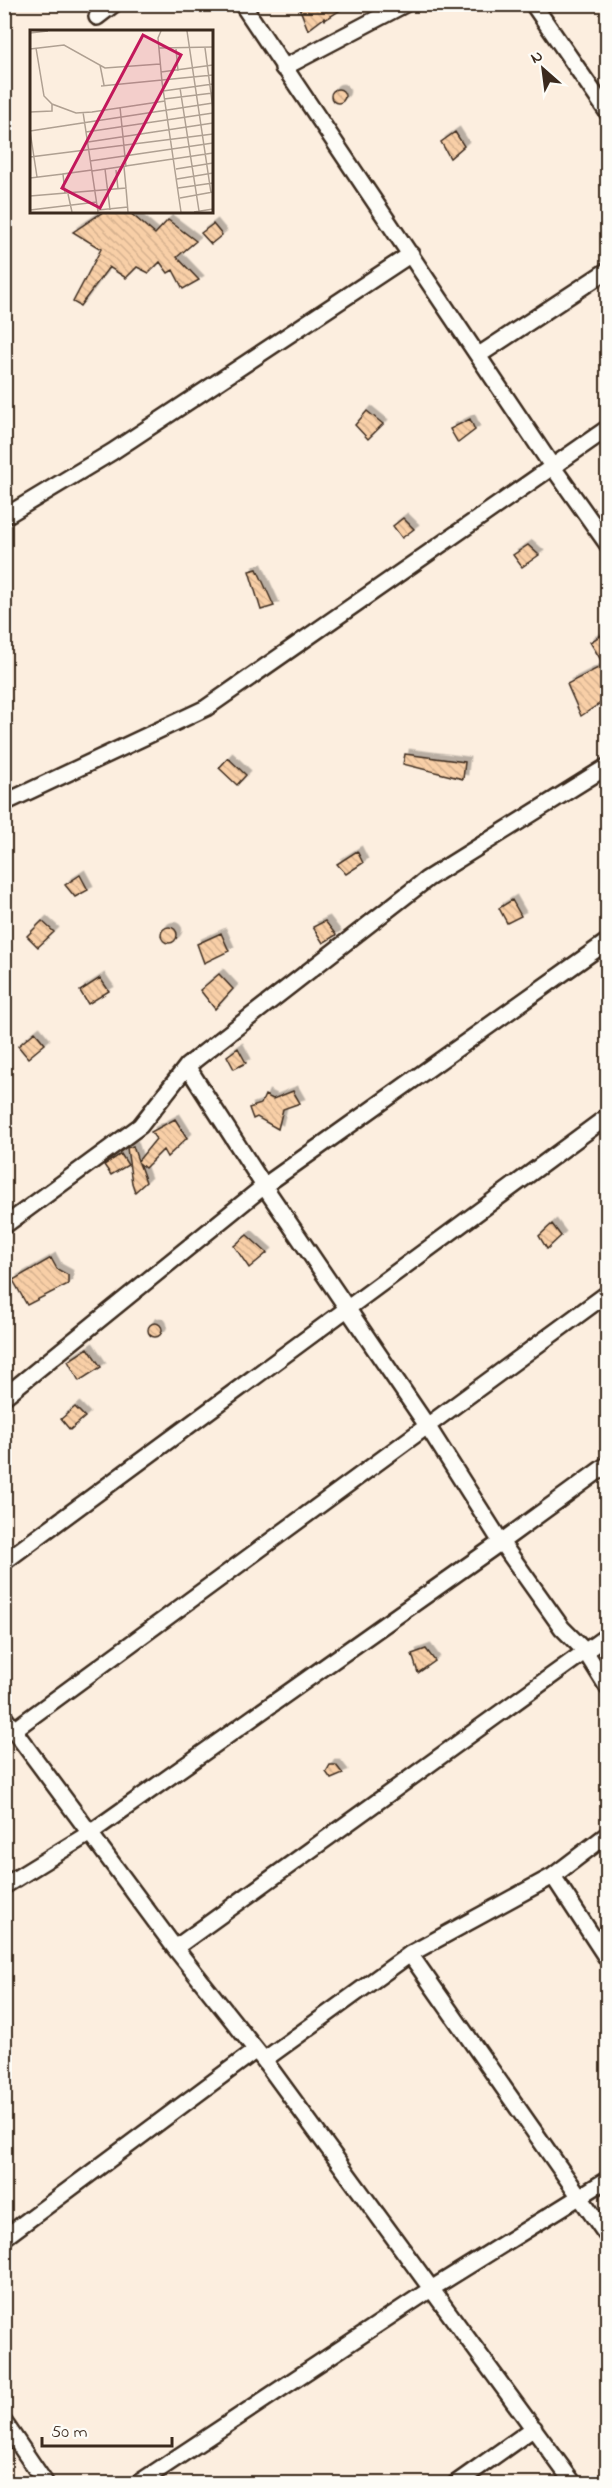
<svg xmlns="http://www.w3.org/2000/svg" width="612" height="2488" viewBox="0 0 612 2488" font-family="'Indie Flower',sans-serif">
<defs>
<pattern id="building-back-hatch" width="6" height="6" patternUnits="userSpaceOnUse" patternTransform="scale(1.5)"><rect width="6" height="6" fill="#f8cfa7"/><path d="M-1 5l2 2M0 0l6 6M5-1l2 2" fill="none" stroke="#d6b28f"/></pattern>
<filter id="shadow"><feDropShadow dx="4.5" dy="-4.5" stdDeviation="0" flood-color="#0004"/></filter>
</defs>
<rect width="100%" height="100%" fill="#fceedf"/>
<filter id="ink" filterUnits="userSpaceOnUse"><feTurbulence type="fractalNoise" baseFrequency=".0167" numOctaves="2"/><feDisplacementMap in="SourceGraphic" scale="12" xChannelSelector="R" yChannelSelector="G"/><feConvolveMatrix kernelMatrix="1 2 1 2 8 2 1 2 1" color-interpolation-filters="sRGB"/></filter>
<g filter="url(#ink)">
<path fill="url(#building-back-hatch)" stroke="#3b2a1e" stroke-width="1.5" filter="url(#shadow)" d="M298,4h52l-25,16 -1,-2 -16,12z
M331 96a7 7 0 1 1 14 0a7 7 0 1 1-14 0Z
M455,132l9,14 -14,12 -9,-16z
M103,212h26l26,22 13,-14 28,21 -19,16 22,23 -16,9 -10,-19 -5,3 -8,-11 -11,11 -12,-6 -11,11 -17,-11 -29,39 -7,-4 28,-53 -28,-17z
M213,224l9,11 -11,9 -10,-11z
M367,411l16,13 -15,15 -13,-14z
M470,419l5,11 -17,13 -8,-14z
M403,518l11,11 -12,9 -9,-12z
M528,545l11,10 -17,12 -9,-12z
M257,569l17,37 -13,4 -12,-39z
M608,631v67l-27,18 -14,-32 37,-19 -14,-23z
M405,754l60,8 -2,17 -60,-15z
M228,758l18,17 -9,10 -18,-17z
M357,851l6,12 -17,11 -9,-10z
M80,875l8,15 -13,7 -10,-12z
M512,900l9,16 -14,7 -8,-15z
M42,921l12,11 -16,15 -11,-11z
M325,921l11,14 -13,8 -10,-16z
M161 935a8 8 0 1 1 16 0a8 8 0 1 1-16 0Z
M221,933l8,18 -25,12 -7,-19z
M219,974l14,15 -18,20 -15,-19z
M100,978l9,13 -21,13 -8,-13z
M35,1032l10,12 -17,14 -10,-12z
M238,1048l8,15 -12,6 -7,-13z
M293,1091l7,12 -17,6 -5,20 -21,-12 -4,2 -4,-11 12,-4 4,-9 8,4z
M175,1119l12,19 -20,19 -4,-7 -18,18 -6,-5 7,19 -11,10 -3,-9 -5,-35 6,-2 5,15 18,-22 -5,-7z
M121,1154l7,11 -17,10 -7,-10z
M552,1224l9,12 -14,13 -8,-13z
M247,1235l20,18 -18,15 -15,-22z
M51,1258l6,11 11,6v9l-41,21 -14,-25z
M148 1330a7 7 0 1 1 14 0a7 7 0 1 1-14 0Z
M88,1348l13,19 -22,14 -11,-20z
M75,1407l10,10 -15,13 -9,-11z
M426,1649l9,12 -17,12 -6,-19z
M330,1765h6l7,9 -12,5 -5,-7z"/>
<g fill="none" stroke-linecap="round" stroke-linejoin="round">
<g stroke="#3b2a1e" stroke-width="20">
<path id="minor" d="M242,4l310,462 56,79
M533,4l75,109
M97,17l17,-13
M283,68l122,-64
M479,355l129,-85
M4,517l108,-65 299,-198
M4,803l202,-95 402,-280
M187,1066l77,120 164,241 73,115 61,86 23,23 23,37
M4,1226l136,-100 47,-60 240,-187 181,-113
M4,1397l260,-211 344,-245
M4,1562l604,-446
M4,1717l171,231 89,112 310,424
M15,1729l593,-436
M553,1876l55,84
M4,1886l86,-53 411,-291 107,-78
M175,1948l433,-313
M410,1954l198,283
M264,2060l146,-106 143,-78 55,-42
M4,2238l252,-188
M4,2422l42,62
M137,2484l294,-195 177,-110
M455,2484l79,-56"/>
</g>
<use href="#minor" stroke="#fdfcf7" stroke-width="15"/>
</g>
</g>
<g transform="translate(30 30)">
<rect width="183" height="183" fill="#fceedf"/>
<path fill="none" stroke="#afa092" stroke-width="1.5" d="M131,1l-3,7 4,44 19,130M157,1l24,162M0,3l18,-2M6,18l8,48 8,8 24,9 16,-1 73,-11M129,18l54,-1M175,18l8,61M0,19l34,-4 41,23 55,-4M146,19l2,22M70,35l4,20M131,42l52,-7M71,56l112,-11M150,58l19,123M133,61l50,-7M134,69l49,-6M90,77l6,60M0,82l22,-1v-7M53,82l15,100M0,101l183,-28M0,101l7,46M56,102l127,-19M58,112l125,-19M0,127l183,-23M60,131l123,-18M75,139l5,41M146,139l37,-6M86,140l2,19M62,141l121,-18M0,148l33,-4M147,149l36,-6M96,158l2,24M148,158l35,-5M35,163l-2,-19 29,-4M38,164l4,18M0,166l96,-8 -2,-21M150,168l33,-6M0,180l67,-8M68,180l30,-3M164,182l19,-3"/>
<path fill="#c2185b" fill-opacity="0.15" stroke="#c2185b" stroke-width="3" d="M113,5l38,20 -81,153 -38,-20z"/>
<rect width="183" height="183" fill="none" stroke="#3b2a1e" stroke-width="3"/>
</g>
<rect width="612" height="2488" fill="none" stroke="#fdfcf7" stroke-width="24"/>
<rect x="12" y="12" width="588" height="2464" fill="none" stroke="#3b2a1e" stroke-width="2" filter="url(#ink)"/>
<g transform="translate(543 69) rotate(332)" stroke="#fdfcf7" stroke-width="4.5" paint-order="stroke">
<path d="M0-4.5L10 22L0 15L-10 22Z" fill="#3b2a1e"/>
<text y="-9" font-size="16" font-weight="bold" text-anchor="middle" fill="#3b2a1e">N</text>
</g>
<path d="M42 2437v9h130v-9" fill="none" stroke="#3b2a1e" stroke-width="3"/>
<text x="51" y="2437" font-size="18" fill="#3b2a1e" stroke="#fdfcf7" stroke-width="4.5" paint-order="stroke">50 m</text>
</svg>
